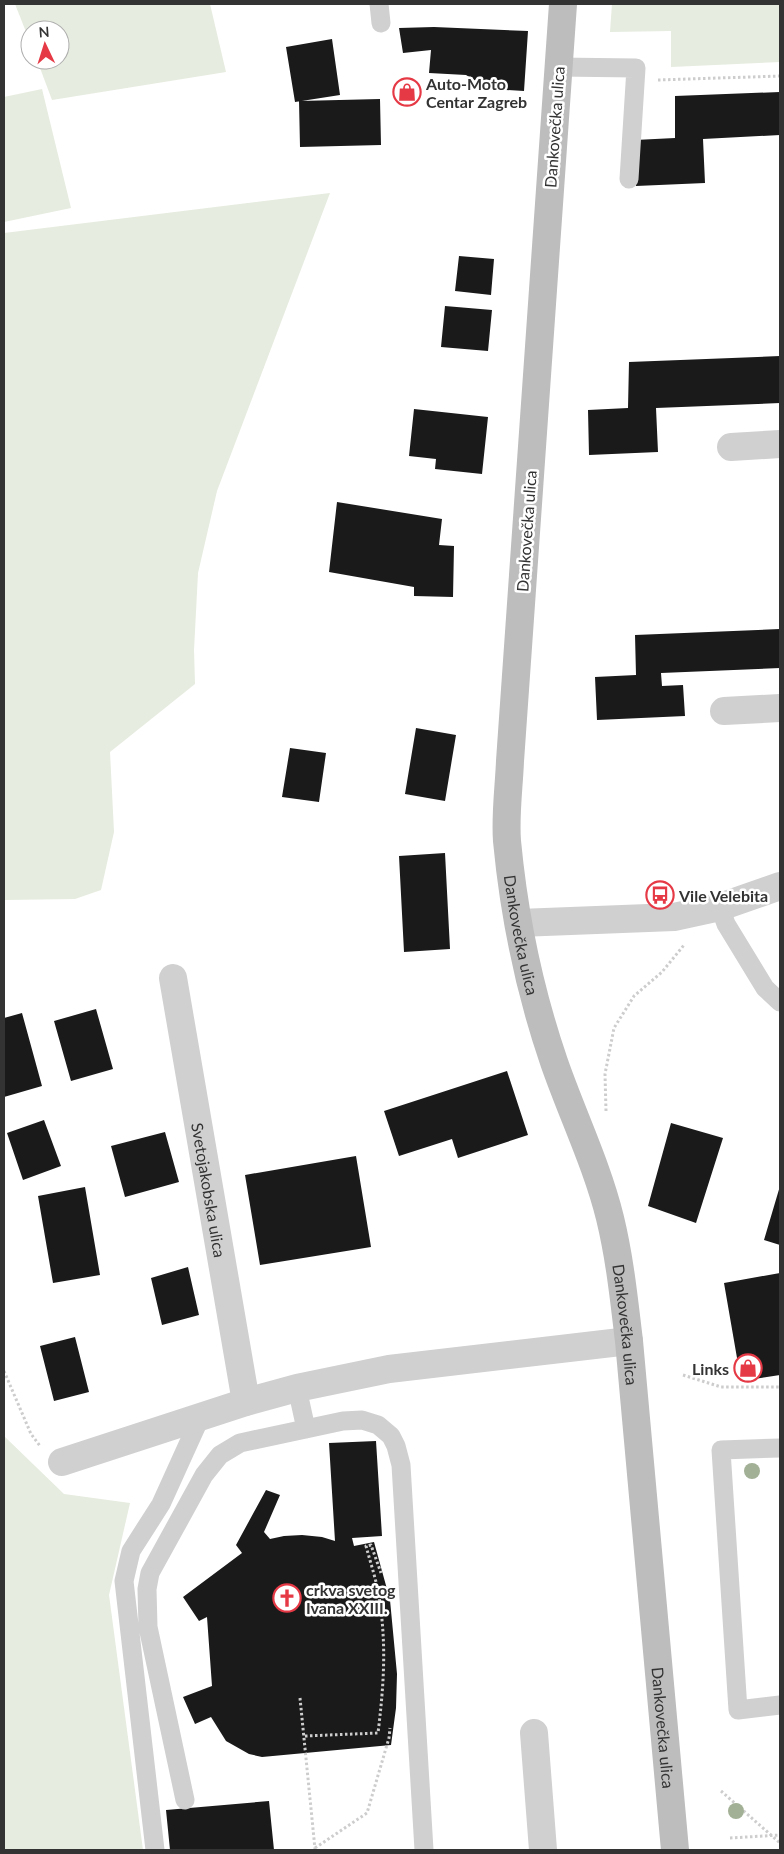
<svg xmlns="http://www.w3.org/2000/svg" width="784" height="1854" viewBox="0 0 784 1854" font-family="Lato,sans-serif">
<rect width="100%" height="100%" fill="#fff"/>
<path fill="#e6ecdf" d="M15,4h195l16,68 -174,28 -15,-40h23v-30h-30v12z
M612,4h168v58l-109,5v-36l-61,1z
M42,89l29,119 -67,14v-125z
M330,193l-113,298 -19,82 -4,77 1,34 -85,68 4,80 -13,58 -26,9 -71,1v-667z
M4,1436l60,58 66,9 -21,92 34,255h-139z"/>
<path fill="#1a1a1a" d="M434,27l94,4 -4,60 -35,-2 -23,-14 -37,-2 2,-23 -28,3 -4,-25z
M332,39l8,56 -45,7 -9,-55z
M780,92v43l-77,4 2,44 -69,3 -1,-46 40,-2v-42z
M380,99l1,46 -81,2 -1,-46z
M459,256l35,3 -3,36 -36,-4z
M445,306l47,4 -4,41 -47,-4z
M780,356v47l-124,5 2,44 -69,3 -1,-45 40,-2 1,-46z
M414,409l74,8 -6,57 -47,-5 1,-10 -27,-3z
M337,502l105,17 -3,26 15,1 -1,51 -39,-1v-9l-85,-15z
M780,629v39l-119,5 1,13 21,-1 2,31 -88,4 -2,-43 41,-2 -1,-40z
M416,728l40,7 -11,66 -40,-7z
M290,748l36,5 -7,49 -37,-5z
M445,853l5,96 -46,3 -5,-96z
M96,1009l17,60 -42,12 -17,-60z
M22,1013l20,73 -38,11v-79z
M507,1071l21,64 -70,23 -6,-19 -53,17 -15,-45z
M44,1120l17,46 -38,14 -16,-47z
M671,1123l52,15 -27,85 -48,-17z
M165,1132l14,50 -54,15 -14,-51z
M356,1156l15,91 -111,18 -15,-90z
M780,1186v59l-16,-5z
M85,1187l15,88 -47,8 -15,-87z
M188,1267l11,48 -37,10 -11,-47z
M780,1273v102l-39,6 -17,-98z
M75,1337l14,55 -35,9 -14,-55z
M376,1441l6,95 -30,2 2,8 20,-4 16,58 7,74 -1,34 -5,37 -129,12 -13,-3 -23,-13 -15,-24 -16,7 -12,-27 29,-11 -5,-69 -8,4 -16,-24 59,-44 -6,-8 30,-55 14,5 -16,37 6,7 14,-3 18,-1 20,2 13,4 -6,-98z
M269,1801l5,49h-104l-4,-40z"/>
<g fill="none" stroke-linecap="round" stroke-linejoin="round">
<path stroke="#cdcdcd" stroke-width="3" stroke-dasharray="2.5 2.5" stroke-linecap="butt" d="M658,80l122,-4
M606,1111l-1,-37 9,-46 20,-32 28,-24 22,-27
M4,1371l27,63 9,12
M683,1375l38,12h59
M300,1698l15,151
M305,1736l73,-3c6,-49 9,-92 0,-142 -3,-15 -8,-30 -12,-45l5,-1 10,28
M721,1791l59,52
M730,1838l50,-3
M315,1848l52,-35 22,-75 1,-10"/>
<path stroke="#d0d0d0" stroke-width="19" d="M379,4l2,19
M558,67l78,1 -7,111
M720,907l6,17 39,64 15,14
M297,1388l9,41
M780,1448l-59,2 17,260 42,-5
M185,1800l-37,-173 -1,-38 3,-16 54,-98 16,-20 20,-12 103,-22 19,-1 16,5 13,11 5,10 5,19 23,385
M155,1850l-31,-269 7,-30 30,-47 39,-86"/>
<g stroke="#d0d0d0" stroke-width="28">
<path d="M731,447l49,-3"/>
<path d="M724,711l56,-3"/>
<path d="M519,923l155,-6 46,-10 60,-21"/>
<path id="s1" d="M173,978l73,424"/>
<path d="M62,1462l184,-60 51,-14 92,-19 240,-28"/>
<path d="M534,1733l9,117"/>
</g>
<path stroke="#bdbdbd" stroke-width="28" id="s2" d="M563,4l-53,757c-1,26 -5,54 -3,80 7,74 23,151 47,221 18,52 43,103 56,156 10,41 14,82 19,123l46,509"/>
</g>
<g fill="#a2b095">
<circle cx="752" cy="1471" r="8"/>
<circle cx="736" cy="1811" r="8"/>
</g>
<defs>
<g id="shop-ring" transform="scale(1.4375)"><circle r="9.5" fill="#fff" stroke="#e63946" stroke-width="1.5"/><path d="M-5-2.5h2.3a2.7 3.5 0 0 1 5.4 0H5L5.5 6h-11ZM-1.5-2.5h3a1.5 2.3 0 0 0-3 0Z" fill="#e63946"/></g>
<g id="bus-ring" transform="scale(1.4375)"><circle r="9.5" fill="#fff" stroke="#e63946" stroke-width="1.5"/><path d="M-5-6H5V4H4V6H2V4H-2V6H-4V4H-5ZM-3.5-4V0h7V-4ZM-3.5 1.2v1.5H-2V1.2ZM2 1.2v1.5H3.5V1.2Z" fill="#e63946"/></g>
<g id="church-ring" transform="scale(1.4375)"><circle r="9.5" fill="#fff" stroke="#e63946" stroke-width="1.5"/><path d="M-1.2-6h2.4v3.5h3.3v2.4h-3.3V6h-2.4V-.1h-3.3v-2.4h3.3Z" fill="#e63946"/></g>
</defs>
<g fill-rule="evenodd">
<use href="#shop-ring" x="407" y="92"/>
<use href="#bus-ring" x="660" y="895"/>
<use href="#shop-ring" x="748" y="1368"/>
<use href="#church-ring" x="287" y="1598"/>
</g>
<g text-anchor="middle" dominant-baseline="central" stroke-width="5" stroke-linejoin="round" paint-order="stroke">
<g font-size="16" font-weight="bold" fill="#333" stroke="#fff" text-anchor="start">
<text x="426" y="83">Auto-Moto<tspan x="426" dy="18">Centar Zagreb</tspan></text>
<text x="679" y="895">Vile Velebita</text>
<text x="729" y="1368" text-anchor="end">Links</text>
<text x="306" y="1589">crkva svetog<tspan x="306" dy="18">Ivana XXIII.</tspan></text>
</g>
<g font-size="16" fill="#333" stroke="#fff">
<text transform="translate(554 127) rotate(-86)">Dankovečka ulica</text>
<text transform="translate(526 531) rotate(-86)">Dankovečka ulica</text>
<text stroke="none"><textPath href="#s2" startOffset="934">Dankovečka ulica</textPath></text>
<text stroke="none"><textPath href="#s1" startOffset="215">Svetojakobska ulica</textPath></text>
<text stroke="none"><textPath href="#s2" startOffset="1339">Dankovečka ulica</textPath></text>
<text stroke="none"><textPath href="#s2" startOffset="1744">Dankovečka ulica</textPath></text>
</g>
</g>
<rect width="784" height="1854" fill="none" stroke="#333333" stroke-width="10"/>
<g transform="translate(45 45) rotate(356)"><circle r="24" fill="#ffffff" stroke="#adadad"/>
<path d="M0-4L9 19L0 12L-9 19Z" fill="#e63946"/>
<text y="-8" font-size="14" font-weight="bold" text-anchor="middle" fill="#333333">N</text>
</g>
</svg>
